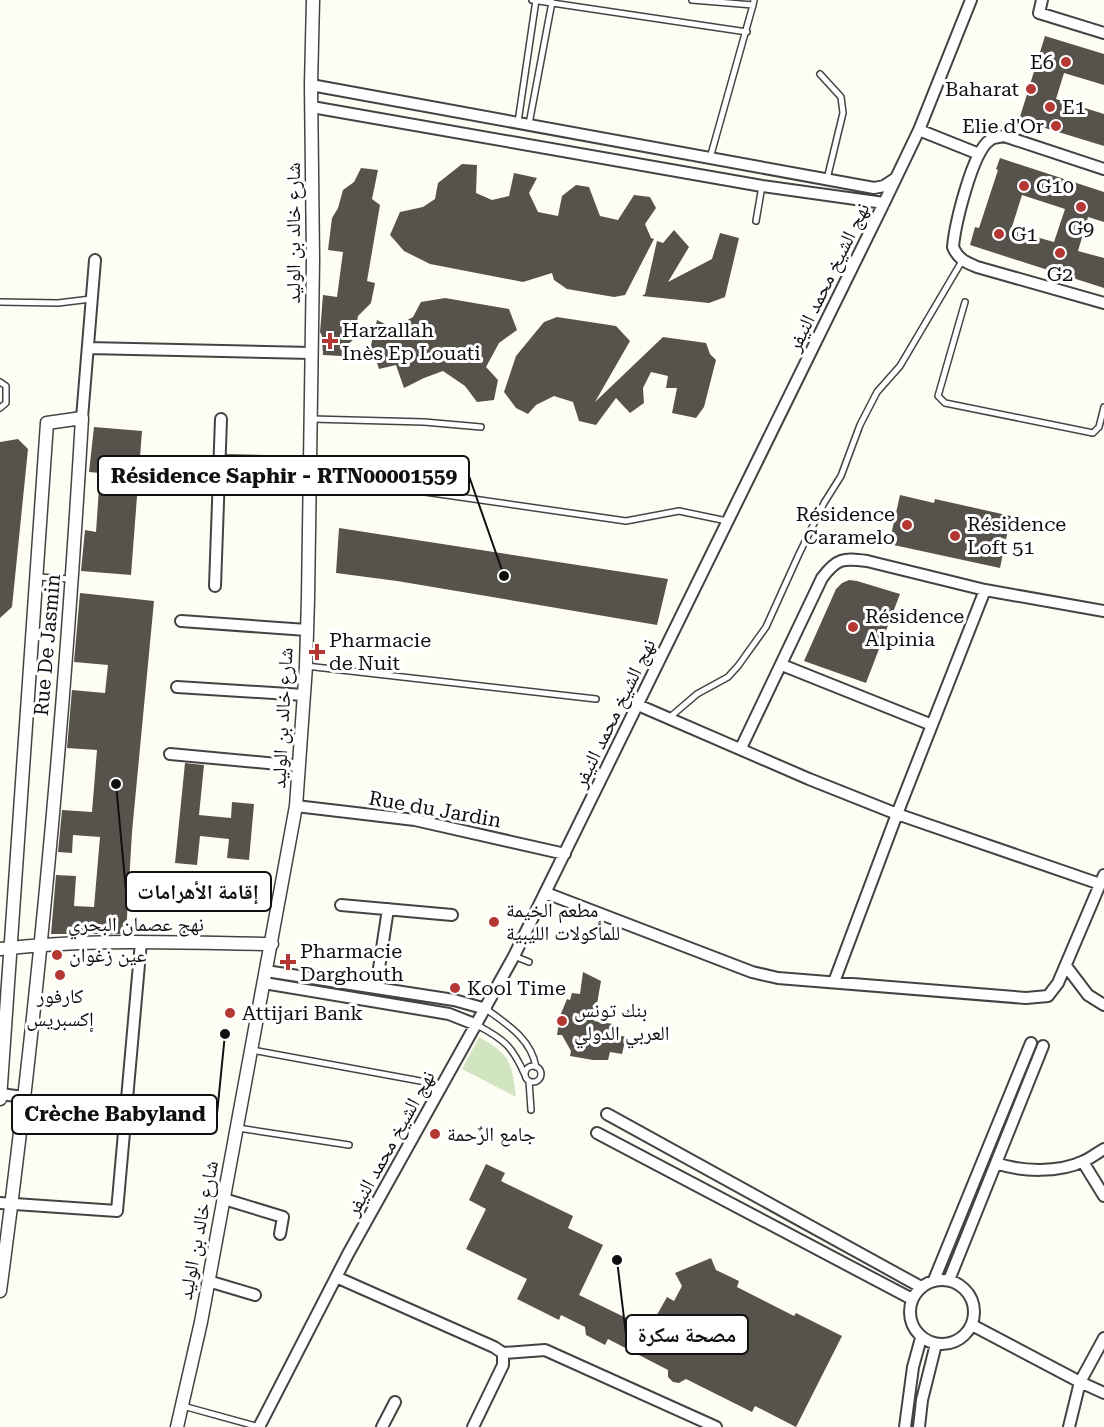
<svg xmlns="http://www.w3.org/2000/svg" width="1104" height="1427" viewBox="0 0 1104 1427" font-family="'Roboto Serif','Noto Naskh Arabic',serif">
<rect width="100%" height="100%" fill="#fefdf4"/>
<path fill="#d1e6c0" d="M479,1037c31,17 33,25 37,60l-54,-28z"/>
<path fill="#58524d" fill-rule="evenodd" d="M1045,36l59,18v31l-40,-12 -8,26 48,15v32l-85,-26z
M1000,158l104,34v30l-16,-5 -10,34 26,7v30l-134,-43 5,-18 4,1 19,-58 -2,-1zM1022,195l43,14 -11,33 -43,-12z
M462,164l15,1 -1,28 16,7 17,-4 5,-23 23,5 -8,15 9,19 20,4 4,-20 14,-11 13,2 11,29 18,4 16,-25 16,2 6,11 -11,16 6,14 3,1 -29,56 -11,2 -47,-8 -13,-9 -2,-7 -29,9 -93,-18 -26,-13 -14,-16 10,-23 23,-5 12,-8 3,-16z
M361,168l17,2 -6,29 8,6 -13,76 8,2 -4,20 -13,13 -4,23 -9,8 -3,9 -19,-1 -1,-19 -2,-4 3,-37 14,2 6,-45 -15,-2 4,-32 6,-10 5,-18 11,-8z
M674,230l15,17 -21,35 44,-23 8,-26 19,5 -14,59 -16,6 -67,-7 3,-2 12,-53 6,2z
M445,298l64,11 8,21 -18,13 -13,24 12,13 -4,20 -17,2 -12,-16 -22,-15 -19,7 -20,10 -8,-23 -17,4 -8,-24 6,-25 16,8 20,-11 8,-15z
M557,317l59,9 14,15 -35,61 68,-65 43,6 4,11 6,6 -12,47 -8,11 -24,-5 5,-25h-11l2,-12 -17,-4 -8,16 1,15 -14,10 -14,-15 -20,27 -17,-4 -6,-19 -19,-6 -18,9 -8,9 -12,-6 -12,-16 12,-36 28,-34z
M94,427l48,4 -11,144 -50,-4 4,-41 11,2 4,-59 -11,-1z
M18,439l10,10 -16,158 -12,11v-176z
M900,495l34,8 1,-4 76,17 -11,52 -111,-24z
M339,528l329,51 -11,46 -260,-44 -61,-8z
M849,580l8,1 43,13 -34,89 -62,-22 32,-72 6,-6z
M80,593l74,8 -22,231 -6,102h-75l5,-59 20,1 -2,30 20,1 6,-70 -27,-2 -1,18 -14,-1 4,-42 30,2 5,-62 -30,-2 5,-58 33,3 3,-28 -34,-3z
M185,763l19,2 -5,50 32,3 1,-16 22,2 -5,56 -22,-2 2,-19 -29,-3 -3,29 -22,-2z
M583,972l18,9 -7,40 19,3 -1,6 3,1 -1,3 12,3 -4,17 -12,-2 -2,8h-15l-23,-4 1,-5 -9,-16h-5l3,-19 7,-17 3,1 2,-7 8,1z
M486,1164l19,9 -4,8 72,35 -5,12 35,17 -24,50 70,34 18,-32 7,4 8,-15 -7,-13 36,-15 5,12 23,11 -2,6 57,29 2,-3 46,23 -46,91 -41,-21 -3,6 -66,-33 -7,4 -6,-1 -5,-5v-7l-60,-31 -3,6 -19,-10 -1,-8 -24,-12 -2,5 -42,-21 10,-20 -61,-30 20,-40 -17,-9z"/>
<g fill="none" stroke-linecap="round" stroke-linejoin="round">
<g stroke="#434343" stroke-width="8">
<path id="service" d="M532,0l215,32
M692,0l61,5 1,-5
M820,74l21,23 2,16 -16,66
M518,122l18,-122
M529,124l23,-122
M710,158l43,-153
M756,221l6,-35
M0,302l58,1 33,-4
M965,302l-27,94 7,7 148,30 6,-6 5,-20
M0,382l6,4v17l-6,5
M312,419l112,3 57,5
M397,488l229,33 53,-10 48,10
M38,577l33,2
M306,666l290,33
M669,718l28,-24 31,-17 10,-11 28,-39 33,-73 25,-51 17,-27 19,-51 17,-33 23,-26 62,-105
M514,956l15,6
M486,1009c22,16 45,30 50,58
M477,1025c28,15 35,21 48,50
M252,1050l190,35
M525 1074a8 8 0 1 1 16 0a8 8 0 1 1-16 0Z
M529,1081l2,29
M238,1128l111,17
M183,1406l76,21"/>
</g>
<g stroke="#434343" stroke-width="14">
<path id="minor" d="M1042,0l-3,13 65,20
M311,85l563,103 10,-2 12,-8
M312,107l450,79 122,17
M919,130l60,24
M1104,169l-100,-33c-4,1 -11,1 -14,4 -18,12 -35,85 -37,107 5,12 12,15 24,20l127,36
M88,348l224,5
M82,418l13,-158
M220,461l90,2
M215,586l6,-167
M181,621l126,9
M782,665l150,60
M177,687l127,8
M638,705l171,74 88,35 203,70
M741,748l81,-170c15,-20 21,-20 45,-17l118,29 119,21
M170,754l129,12
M296,806l119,14 150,34
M546,893l206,79 26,6 248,20 22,-2 10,-13 46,-108
M341,905l111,10
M1066,966l22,29 16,10
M266,971l188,29 32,9
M834,982l63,-168 88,-224
M264,983l185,31 28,11
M376,988l12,-79
M0,1094l24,3
M607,1114l314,173
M597,1133l315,166
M1083,1162l21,34
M996,1163c25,9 63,10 88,-2 7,-3 13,-8 20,-12
M224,1199l59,18 -3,17
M0,1203l117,8 24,-269
M336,1277l158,70 9,6
M910 1312a32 32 0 1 1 64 0a32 32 0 1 1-64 0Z
M934,1280l97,-237
M949,1280l94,-234
M208,1281l47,14
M972,1325l108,57 24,11
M503,1353l42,-3 171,77
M259,1427l89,-173 166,-298 370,-753 35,-73 52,-130
M382,1427l13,-25
M473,1427l30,-62v-12
M905,1427l8,-60 8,-29
M919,1427l3,-27 14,-56
M1069,1427l11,-45 24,-44"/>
</g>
<g stroke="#434343" stroke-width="15">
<path id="tertiary" d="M0,949c90,-11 181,-6 272,-5
M0,1099l47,-676 35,-5c-17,292 -43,583 -82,873
M177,1427l24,-105 95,-516 10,-140 2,-68 5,-338 -2,-175 2,-85"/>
</g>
<use href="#service" stroke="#fff" stroke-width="5"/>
<use href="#minor" stroke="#fff" stroke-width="10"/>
<use href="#tertiary" stroke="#fff" stroke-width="12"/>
</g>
<g fill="#b43734" stroke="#fff" stroke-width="2">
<circle cx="1066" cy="62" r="6"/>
<circle cx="1031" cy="89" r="6"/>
<circle cx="1050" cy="107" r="6"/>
<circle cx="1056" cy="126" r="6"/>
<circle cx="1024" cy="186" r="6"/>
<circle cx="1081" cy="207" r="6"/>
<circle cx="999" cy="234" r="6"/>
<circle cx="1060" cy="253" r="6"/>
<path d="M327 332h6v6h6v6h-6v6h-6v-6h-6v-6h6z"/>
<circle cx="907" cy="525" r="6"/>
<circle cx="955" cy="536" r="6"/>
<circle cx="853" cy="627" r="6"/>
<path d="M314 643h6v6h6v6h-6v6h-6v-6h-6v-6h6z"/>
<circle cx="494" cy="922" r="6"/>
<circle cx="57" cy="955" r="6"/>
<path d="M285 953h6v6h6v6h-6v6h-6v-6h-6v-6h6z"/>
<circle cx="60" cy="975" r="6"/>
<circle cx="455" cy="988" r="6"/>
<circle cx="230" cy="1013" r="6"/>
<circle cx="562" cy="1021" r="6"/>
<circle cx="435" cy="1134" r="6"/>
</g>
<g text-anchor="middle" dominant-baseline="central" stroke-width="6" stroke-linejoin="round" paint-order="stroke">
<g font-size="20" fill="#101010" stroke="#fff" text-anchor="start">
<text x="1054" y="62" text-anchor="end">E6</text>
<text x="1019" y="89" text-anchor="end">Baharat</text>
<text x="1062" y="107">E1</text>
<text x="1044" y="126" text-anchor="end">Elie d'Or</text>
<text x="1036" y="186">G10</text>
<text x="1081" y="228" text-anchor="middle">G9</text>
<text x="1011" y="234">G1</text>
<text x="1060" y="274" text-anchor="middle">G2</text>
<text x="342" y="330">Harzallah<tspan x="342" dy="23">Inès Ep Louati</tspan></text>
<text x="895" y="514" text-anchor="end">Résidence<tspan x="895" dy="23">Caramelo</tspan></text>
<text x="967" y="524">Résidence<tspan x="967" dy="23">Loft 51</tspan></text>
<text x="865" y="616">Résidence<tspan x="865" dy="23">Alpinia</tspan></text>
<text x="329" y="640">Pharmacie<tspan x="329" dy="23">de Nuit</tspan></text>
<text x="506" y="910">مطعم الخيمة<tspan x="506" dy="23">للمأكولات الليبية</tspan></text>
<text x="300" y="951">Pharmacie<tspan x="300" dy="23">Darghouth</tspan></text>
<text x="69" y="955">عين زغوان</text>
<text x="467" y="988">Kool Time</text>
<text x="60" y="996" text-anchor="middle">كارفور<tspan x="60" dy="23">إكسبريس</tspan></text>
<text x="574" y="1010">بنك تونس<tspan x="574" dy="23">العربي الدولي</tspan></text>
<text x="242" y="1013">Attijari Bank</text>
<text x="447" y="1134">جامع الرٌحمة</text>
</g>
<g font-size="20" fill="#101010" stroke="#fff">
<text transform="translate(293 233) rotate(-90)">شارع خالد بن الوليد</text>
<text transform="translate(828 277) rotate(-64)">نهج الشيخ محمد النيفر</text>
<text transform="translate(47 645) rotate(-85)">Rue De Jasmin</text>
<text transform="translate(614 713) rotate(-64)">نهج الشيخ محمد النيفر</text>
<text transform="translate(282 718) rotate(-87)">شارع خالد بن الوليد</text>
<text transform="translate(435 809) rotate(10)">Rue du Jardin</text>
<text x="136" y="924">نهج عصمان البحري</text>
<text transform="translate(390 1143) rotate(-61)">نهج الشيخ محمد النيفر</text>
<text transform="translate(198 1230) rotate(-79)">شارع خالد بن الوليد</text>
</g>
</g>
<path fill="none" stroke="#101010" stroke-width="2" d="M504 576L469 476M116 784L126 891M225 1034L217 1114M617 1260L626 1335"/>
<g fill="#101010" stroke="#fff" stroke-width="2">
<circle cx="504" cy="576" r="6"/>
<circle cx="116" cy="784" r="6"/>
<circle cx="225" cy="1034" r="6"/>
<circle cx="617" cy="1260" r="6"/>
</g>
<g fill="#fff" stroke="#101010" stroke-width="2">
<rect x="98" y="456" width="371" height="39" rx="6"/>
<rect x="126" y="872" width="145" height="39" rx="6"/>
<rect x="12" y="1095" width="205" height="39" rx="6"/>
<rect x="626" y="1315" width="122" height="39" rx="6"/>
</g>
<g font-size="21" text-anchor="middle" font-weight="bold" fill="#101010">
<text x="284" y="483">Résidence Saphir - RTN00001559</text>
<text x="198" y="899">إقامة الأهرامات</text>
<text x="115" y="1121">Crèche Babyland</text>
<text x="687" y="1342">مصحة سكرة</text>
</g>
</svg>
